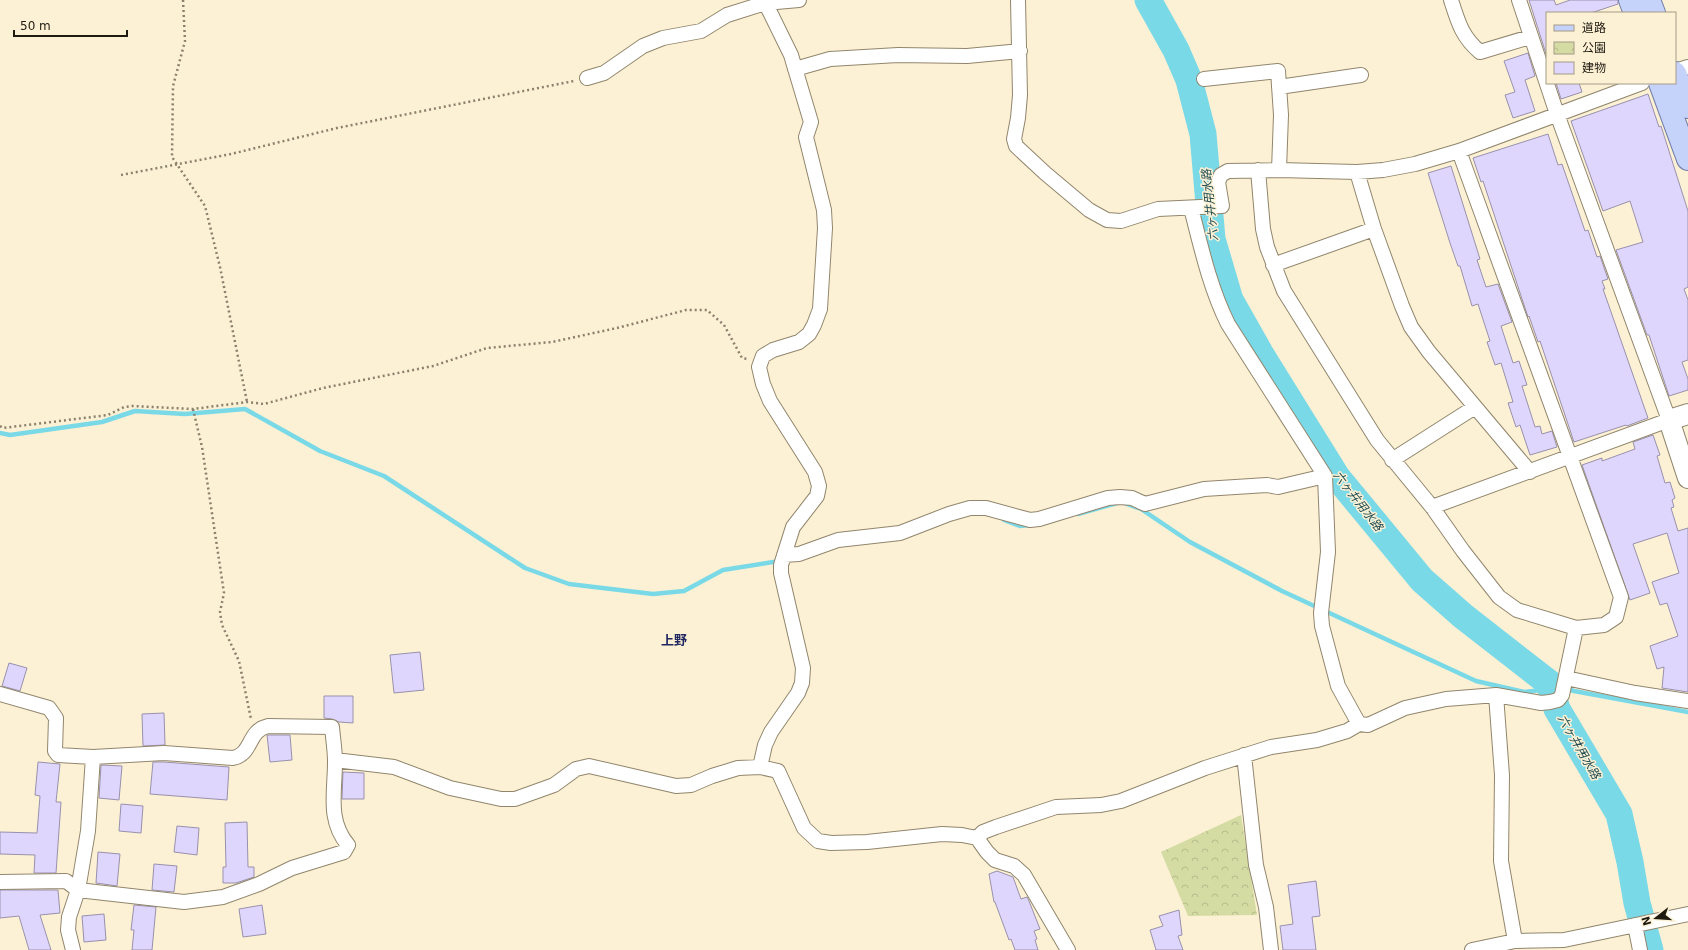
<svg xmlns="http://www.w3.org/2000/svg" width="1688" height="950" viewBox="0 0 1688 950" font-family="'DejaVu Sans','Noto Sans JP',sans-serif">
<defs>
<pattern id="park-crowns" width="20" height="18" patternUnits="userSpaceOnUse"><rect width="20" height="18" fill="#d4dca3"/><path d="M2 6a3 3 0 1 1 6 0M12 15a3 3 0 1 1 6 0" fill="none" stroke="#b6bc8b"/></pattern>
</defs>
<rect width="100%" height="100%" fill="#fdf1d5"/>
<path fill="url(#park-crowns)" d="M1241,815l16,100 -69,1 -27,-64z"/>
<g fill="none" stroke-linecap="round" stroke-linejoin="round">
<path stroke="#7ad9e7" stroke-width="4.5" d="M0,433l10,2 92,-13 33,-11 50,3 60,-5 75,42 64,25 141,92 44,16 84,10 31,-3 39,-21 57,-9
M1124,503l17,6 49,33 92,49 194,90 48,11 27,-3
M1078,514l39,-11
M1004,520l16,6 10,-1
M1549,683l25,8 114,21"/>
<path stroke="#7ad9e7" stroke-width="27" d="M1148,0l28,50 13,30 14,54 9,105 18,61 30,53 77,124 85,103 41,36 86,67 8,26 62,105 11,48 7,41 13,47"/>
</g>
<path fill="#dfd6fe" stroke="#9891ac" d="M1529,0h25l2,5 14,-5h48v4l-27,9h-44v44z
M1528,53l7,23 -10,4 10,31 -22,7 -8,-23 10,-3 -11,-31z
M1556,83h23l3,9 -21,7z
M1648,94l11,33 2,-1 27,85v76l-4,2 4,11v60l-6,2 6,17v11l-19,6 -20,-61h-2l-31,-85 27,-8 -13,-41 -27,10 -32,-90z
M1548,134l10,31 4,-1 23,67 3,-1 9,27 3,-1 8,23 -6,2 3,8h-2l45,129 -21,8 -1,-1 -52,17 -34,-101 -2,1 -9,-26 -1,1 -45,-136 -2,1 -8,-24z
M1451,166l29,93 -3,1 9,27 12,-3 14,38 -11,4 12,37 6,-2 8,24 -5,1 13,41 5,-1 2,8 10,-3 5,16 -27,8 -10,-30 -4,2 -8,-24 5,-1 -12,-39 -6,2 -8,-23 3,-1 -12,-37 -6,2 -12,-40h-2l-8,-23 -22,-70z
M1653,435l7,20 -3,1 8,27 5,-1 5,16 -3,2 2,7 -3,1 7,23 10,-3v164l-26,-4 2,-21 -7,2 -7,-23 28,-10 -11,-33 -7,2 -8,-23 27,-9 -12,-40 -34,11 17,49 -20,7 -48,-135 20,-7v3l33,-12 -2,-7z
M420,652l4,38 -30,3 -4,-38z
M9,663l18,5 -7,23 -18,-5z
M324,696h29v27l-14,-1 -7,-3 -8,-1z
M164,713l1,32 -22,1 -1,-32z
M267,735h23l2,25 -22,2z
M38,762l22,2 -4,38h5l-5,71h-22l1,-18 -35,-1v-22l37,1 3,-37 -5,-1z
M153,762h11l65,5 -2,33 -77,-6z
M101,765l21,1 -3,34 -20,-2z
M343,772l21,1v26h-22z
M121,804l22,2 -2,27 -22,-2z
M247,822l1,45h6v10l-18,6h-13v-16h3l-1,-44z
M177,826l22,2 -2,27 -23,-3z
M98,852l22,2 -3,32 -21,-3z
M154,864l23,2 -3,26 -22,-2z
M997,871l16,6 8,22 6,-2 2,4 11,28 -6,2 3,8 -2,1 3,10h-23l-4,-11 -2,1 -14,-38h-1l-5,-28z
M1316,881l4,35 -8,1 4,33h-33l-3,-24 13,-2 -5,-39z
M0,890h58l2,23 -20,2 11,35h-22l-10,-34 -19,2z
M134,905l22,2 -4,43h-20l2,-20h-3z
M262,905l4,29 -23,3 -4,-28z
M1179,910l3,25 -4,1 5,14h-27l-6,-20 13,-4 -4,-10z
M104,914l2,26 -22,2 -2,-26z"/>
<g fill="none" stroke-linecap="round" stroke-linejoin="round">
<g stroke="#91866d" stroke-width="16">
<path id="street" d="M1018,0l2,95 -2,23 -4,21 2,7 29,27 44,37 18,10 14,1 37,-12 64,-3 -4,-24 3,-7 7,-4 51,-1 78,2 26,-2 32,-6 44,-13 183,-68
M1451,0c7,22 11,37 29,52l50,-15
M795,69l35,-10 68,-4 69,1 53,-5
M1675,71l13,-4
M587,78l17,-5 39,-27 20,-8 38,-7 26,-16 38,-12 34,-3
M1204,79l74,-8 3,44 -2,55
M1279,87l82,-12
M1258,170l5,59 4,18 17,44 93,149 55,67 31,44 36,46 18,13 59,18 28,-3 12,-8 5,-20 -162,-446
M1357,172l17,57 28,77 9,21 18,25 101,120
M1191,208c10,39 19,80 37,116l97,152 3,76 -7,61 1,13 16,60 21,38
M1273,265l101,-36
M1392,460l83,-53
M1432,507l237,-87 -112,-306 -38,-114
M784,555l15,-1 39,-14 62,-7 49,-19 21,-6h16l44,12 9,-1 69,-21 12,-1 12,1 13,6 59,-15 63,-4 11,2 47,-11
M1566,678l69,15 53,8
M0,694l49,14 7,10 -1,33 3,4 35,2 71,-4 69,5c20,-4 14,-27 35,-32l64,1c1,12 3,23 3,35 0,30 -8,58 13,83l-4,7 -52,16 -33,16 -36,13 -39,5 -106,-12 -12,-9 -66,1
M1496,695l6,80 -1,86 14,80
M1244,755l12,110 10,42 5,43
M335,760l59,7 56,21 51,11h14l39,-14 22,-16 13,-3 87,20 15,-1 21,-9 26,-8 22,-1 18,4 26,57 14,13 13,2 36,-1 75,-8 20,1 15,3 10,14 8,8 19,6 10,9 44,75
M760,767l5,-22 6,-13 27,-39 4,-10 1,-15 -22,-95v-8l12,-38 24,-31 2,-10 -4,-14 -45,-71 -7,-17 -4,-17 4,-11 10,-6 26,-8 10,-8 5,-9 6,-16 5,-81 -1,-18 -18,-73 5,-15 -20,-67 -27,-55
M977,838l6,-6 13,-5 60,-20 45,-2 20,-4 84,-33 66,-21 46,-7 30,-9 12,-7 9,1 37,-17 41,-9 50,-4 45,8 9,-1 8,-2 4,-5 14,-67
M1635,925l5,25
M73,950l-5,-20 1,-13 9,-27 10,-59 5,-74
M1472,950l43,-9 49,-1 124,-26"/>
</g>
<g stroke="#91866d" stroke-width="22">
<path id="secondary" d="M1688,414l-19,6 19,58"/>
</g>
<g stroke="#727ea6" stroke-width="24">
<path id="primary" d="M1630,0l5,13
M1649,0l5,13
M1675,73l13,34
M1660,83l28,76"/>
</g>
<path stroke="#89816e" stroke-width="2.5" stroke-dasharray="2 3" stroke-linecap="butt" d="M183,0l2,41 -12,45 -1,71 33,49 15,61 27,135
M121,175l110,-21 106,-26 237,-47
M193,409l9,38 22,146 -4,19 2,13 17,36 12,58
M0,426l3,2 105,-13 16,-8 8,-1 61,3 54,-7 17,2 59,-16 110,-22 54,-18 65,-6 65,-14 69,-18h21l17,15 18,33 6,1"/>
<use href="#street" stroke="#fff" stroke-width="14"/>
<use href="#secondary" stroke="#fff" stroke-width="20"/>
<use href="#primary" stroke="#c5d2fa" stroke-width="22"/>
</g>
<g text-anchor="middle" dominant-baseline="central" stroke-width="3" stroke-linejoin="round" paint-order="stroke">
<g font-size="12" font-style="italic" fill="#244f55" stroke="#fdf1d5">
<text transform="translate(1210 205) rotate(-96)">六ヶ井用水路</text>
<text transform="translate(1358 501) rotate(52)">六ヶ井用水路</text>
<text transform="translate(1579 747) rotate(60)">六ヶ井用水路</text>
</g>
<g font-size="13" font-weight="bold" fill="#212861" stroke="#fdf1d5">
<text x="674" y="640">上野</text>
</g>
</g>
<rect x="1546" y="12" width="130" height="72" fill="#fdf1d5" stroke="#a49b86"/>
<rect x="1554" y="25" width="20" height="6" fill="#c5d2fa" stroke="#a49b86"/>
<text x="1582" y="32" font-size="12" fill="#1e1a10">道路</text>
<rect x="1554" y="42" width="20" height="12" fill="url(#park-crowns)" stroke="#a49b86"/>
<text x="1582" y="52" font-size="12" fill="#1e1a10">公園</text>
<rect x="1554" y="62" width="20" height="12" fill="#dfd6fe" stroke="#a49b86"/>
<text x="1582" y="72" font-size="12" fill="#1e1a10">建物</text>
<g transform="translate(1656 918) rotate(253)" stroke="#fdf1d5" stroke-width="3" paint-order="stroke">
<path d="M0-3L7 15L0 10L-7 15Z" fill="#1e1a10"/>
<text y="-6" font-size="11" font-weight="bold" text-anchor="middle" fill="#1e1a10">N</text>
</g>
<path d="M14 30v6h113v-6" fill="none" stroke="#1e1a10" stroke-width="2"/>
<text x="20" y="30" font-size="12" fill="#1e1a10" stroke="#fdf1d5" stroke-width="3" paint-order="stroke">50 m</text>
</svg>
